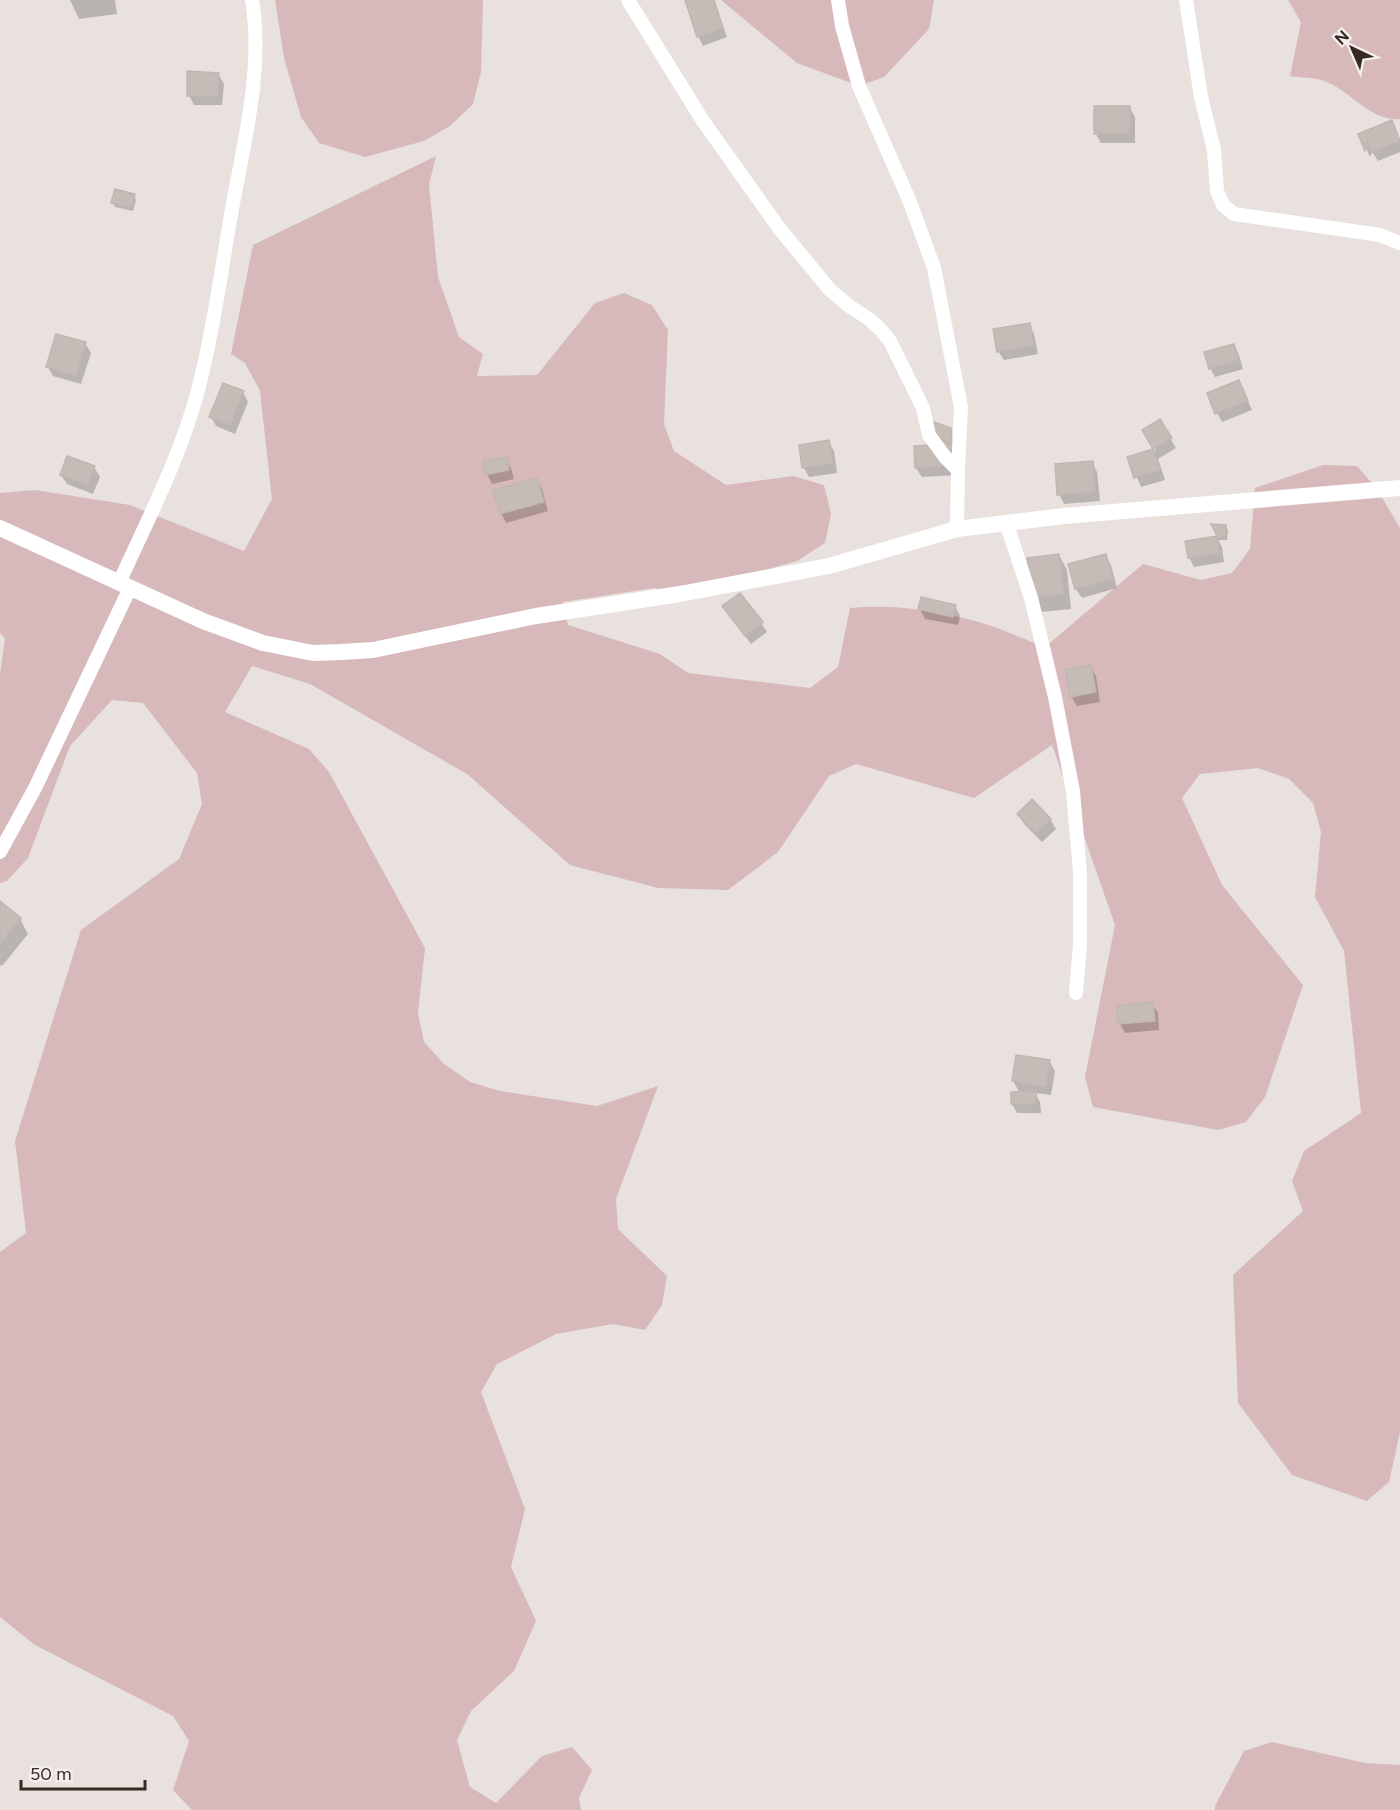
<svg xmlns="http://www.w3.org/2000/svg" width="1400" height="1810" viewBox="0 0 1400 1810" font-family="Figtree,sans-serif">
<rect width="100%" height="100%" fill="#e8e1de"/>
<path fill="#d7b9bb" d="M275,0h208l-2,72 -8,32 -23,22 -26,15 -59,16 -46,-14 -18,-26 -17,-59z
M721,0h213l-5,29 -45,48 -25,9 -62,-23z
M1288,0h112v119c-30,3 -51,-30 -76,-38 -10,-4 -23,-3 -34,-5l11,-54z
M436,156l-7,29 9,92 21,60 24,17 -6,22 60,-1 58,-72 29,-10 28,12 16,25 -4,94 10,27 52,34 67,-9 31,9 7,29 -6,29 -28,18 -117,33 -26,-6 -91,14 5,23 92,29 28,19 122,15 28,-21 12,-59c42,-4 84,2 125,13 24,6 47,18 70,26l98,-83 58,16 31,-7 18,-24 5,-61 68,-23 34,1 20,23 23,39v904l-11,50 -22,19 -75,-26 -54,-72 -5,-128 70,-64 -11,-30 12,-30 57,-38 -17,-162 -29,-54 6,-65 -8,-29 -24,-24 -31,-11 -58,6 -18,24 40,87 81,100 -38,112 -19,25 -28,8 -125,-23 -8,-30 30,-152 -63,-180 -78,53 -118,-34 -27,12 -51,76 -50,38 -70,-2 -88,-23 -103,-91 -157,-90 -58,-18 -27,46 84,37 20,23 96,176 -7,65 6,29 20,22 26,18 30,9 97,15 61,-20 -42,113 2,30 49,47 -5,29 -17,25 -32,-6 -57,10 -59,30 -16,28 44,117 -14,58 25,54 -22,50 -43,40 -14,29 13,47 26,16 46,-47 30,-9 20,23 -13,28 2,12h-389l-19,-20 16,-49 -16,-25 -138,-71 -35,-28v-365l26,-19 -11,-92 66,-211 98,-71 23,-55 -5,-31 -54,-70 -31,-3 -42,46 -42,112 -21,23 -7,2v-208l5,-37 -5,-5v-140l35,-3 95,15 114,46 28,-52 -12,-108 -15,-28 -14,-9 22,-109z
M1272,1742l93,21 35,2v45h-185v-4l29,-55z"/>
<path fill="#0003" d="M70,0h45l2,14 -38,5z
M690,0h24l13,37 -24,9 -5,-10z
M218,74l6,10 -2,21h-28l-5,-10z
M1130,108l5,9v26h-34l-5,-9z
M1391,122l9,17v13l-22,9 -6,-10 -2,6 -10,-22z
M134,196l2,4 -3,11 -18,-4 -2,-5z
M1029,325l5,9 4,20 -34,6 -6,-9z
M85,343l6,10 -10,31 -28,-8 -5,-9z
M1234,345l5,10 4,14 -28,8 -5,-9z
M1239,382l13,28 -30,12 -5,-9z
M243,392l5,10 -13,32 -19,-8 -5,-9z
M1160,421l16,27 -18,11 7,21 -24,7 -12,-29 27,-8 -12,-20z
M950,429l2,5 6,41 -36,2 -6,-9 34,-23 -17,-6z
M828,441l6,10 3,22 -28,4 -5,-9 -4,-22z
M506,458l5,10 3,11 -22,5 -5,-10z
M1092,462l5,10 3,29 -36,3 -5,-10z
M94,467l6,10 -7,17 -26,-10 -6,-9z
M536,480l6,9 6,22 -42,12 -5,-10z
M1214,525l11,1 3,4 -1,10h-9l4,7 2,15 -30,5 -5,-10 -2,-15 33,-5z
M1059,555l8,15 4,39 -30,3 -8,-14z
M1105,555l6,10 6,23 -35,10 -6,-9 -6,-24z
M955,606l5,10 -2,9 -33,-6 -5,-10z
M724,607l37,16 6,9 -16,12z
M1091,667l5,9 4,26 -23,4 -6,-10z
M1019,815l31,4 6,10 -14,13 -18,-18z
M0,903l20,16 8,15 -26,32 -2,-1z
M1152,1004l6,9 1,17 -34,3 -5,-9z
M1049,1061l6,10 -4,24 -16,-2 5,9 1,11h-24l-5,-9 8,-11 -7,-12z"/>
<path fill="#c5bcb7" stroke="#c1b6b2" stroke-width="1.5" d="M685,0h29l9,28 -26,9z
M187,71l32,2 -1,23h-31z
M1094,106h36v28h-36z
M1392,120l8,21 -29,12 -4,-11 -2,9 -7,-17z
M115,189l20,5 -4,14 -20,-5z
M1030,323l4,22 -37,7 -4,-23z
M56,334l30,8 -10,34 -30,-9z
M1234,344l5,16 -30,9 -5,-17z
M1239,380l9,21 -33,13 -8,-21z
M223,383l21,8 -14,34 -21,-8z
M1160,419l12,19 -19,11 -11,-19z
M934,422l17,6 1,16 -23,-9z
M829,440l4,23 -31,5 -3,-23z
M952,444l2,22 -39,2 -1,-22z
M1153,449l8,21 -27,8 -7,-21z
M67,456l28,10 -7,19 -28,-10z
M507,457l2,13 -24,5 -2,-14z
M1093,461l2,31 -38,3 -2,-31z
M537,478l7,24 -44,12 -7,-24z
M1211,524l15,1v11h-9z
M1217,536l3,17 -32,5 -3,-17z
M1059,554l5,40 -33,4 -4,-40z
M1106,554l7,25 -38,10 -7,-25z
M740,593l23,29 -18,14 -23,-30z
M921,597l35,8 -3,12 -35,-8z
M1091,665l5,27 -26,5 -5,-27z
M1032,799l19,20 -15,15 -19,-20z
M0,901l21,17 -21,26z
M1153,1002l2,19 -37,3 -1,-18z
M1016,1055l34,5 -4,27 -34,-6z
M1036,1091v13h-25v-12z"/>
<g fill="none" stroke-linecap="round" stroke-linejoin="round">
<path stroke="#fff" stroke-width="14" d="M628,0l75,121 76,107 51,62 19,16 20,13 11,10 10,12 33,67 6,27 16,22 13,13
M838,0l4,26 17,60 51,116 24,66 27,139 -3,63 -1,59
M1186,0l15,97 13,53 3,41 6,14 11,9 146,21 20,8
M1006,522l25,76 24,99 18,94 7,82v72l-4,48
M119,583c28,-62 60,-123 78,-189 17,-64 25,-131 37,-196 12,-64 29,-133 18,-198
M0,852l35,-64 95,-200"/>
<path stroke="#fff" stroke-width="16" d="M0,528l203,93 60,22 50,10 28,-1 32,-2 163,-34 144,-22 149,-28 128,-37 107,-13 336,-28"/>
</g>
<g transform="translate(1352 48) rotate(316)" stroke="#f5f0ee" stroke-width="4.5" paint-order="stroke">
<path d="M0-4.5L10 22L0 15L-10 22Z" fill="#362a22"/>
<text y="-9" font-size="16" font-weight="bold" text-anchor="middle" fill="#362a22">N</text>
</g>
<path d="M21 1780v9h124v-9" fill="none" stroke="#362a22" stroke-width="3"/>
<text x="30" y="1780" font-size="18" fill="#362a22" stroke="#f5f0ee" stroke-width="4.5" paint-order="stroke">50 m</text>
</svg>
